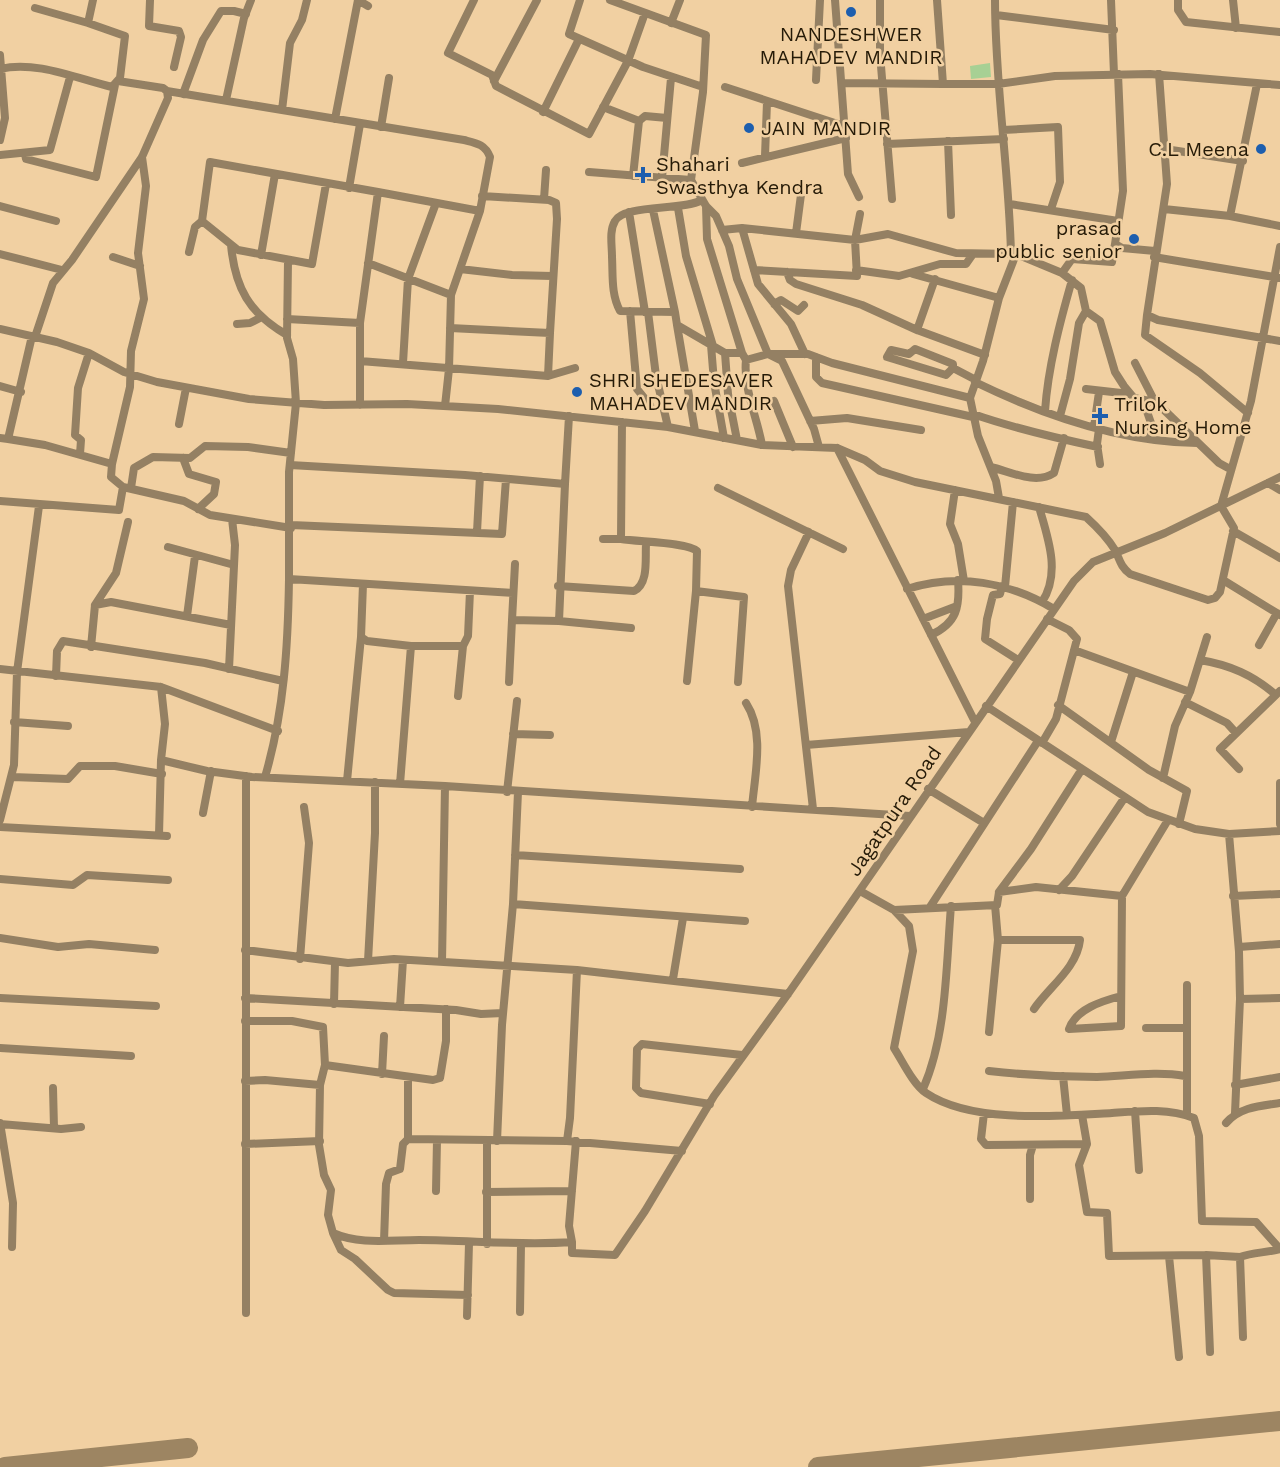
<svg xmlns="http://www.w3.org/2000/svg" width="1280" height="1467" viewBox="0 0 1280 1467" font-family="'Work Sans',sans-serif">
<rect width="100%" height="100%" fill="#f1d0a2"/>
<path fill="#a7d094" d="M990,63l1,14 -20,2 -1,-13z"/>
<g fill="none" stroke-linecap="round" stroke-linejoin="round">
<path stroke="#9d8562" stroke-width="20" d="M5,1467l183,-19
M818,1467l462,-46"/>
<path stroke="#948063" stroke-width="8" d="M150,0l-1,26 30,5 2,6 -7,30
M358,0l10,6
M474,0l-26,53 44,22 4,11 93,48 39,-73 17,-48
M580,0l-11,34 74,33 60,20
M610,0l96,35 -3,57 -12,88 15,26 10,10 13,30 8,33 31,75 14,7 32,68 5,18
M835,0l13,174 11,23
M880,0v54l12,145
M995,0c0,85 14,169 16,254
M1111,0l3,74
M1178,0v10l8,12 94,10
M1233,0l3,28
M35,8l53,15 5,-23
M996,15l118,15
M671,23l9,-23
M0,55l5,63 -5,22
M0,69c35,-9 78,10 112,18l8,-9 5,-42 -37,-13
M1118,74l5,117 -8,53 7,4 33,3
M1159,74l8,110 -20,131 11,5 122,21
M816,80l4,-80
M494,81l43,-81
M842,83l101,1 -6,-84
M943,84h55l57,-8 95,-2 130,11
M725,87l119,39
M167,91l297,49c12,3 21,4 26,17l-10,54 -29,84 -2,74 -4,37
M183,94l20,-54 18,-29h13l12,3
M226,100l18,-82 7,-18
M603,107l36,14 6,-5 22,2
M282,110l8,-67 12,-23 5,-20
M543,112l36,-73
M335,119l23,-119
M381,127l8,-49
M1003,130l55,-3 2,55 -9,27
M948,141l3,74
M887,144l117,-5
M1165,149l78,12
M25,154l1,5 70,18 19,-92
M0,155l50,-5 20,-73
M765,156l2,-54
M742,163l104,-25
M589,172l102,8
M633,176l6,-55
M662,178l9,-100
M326,184l-14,80 -74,-14 -36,-29 8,-59 168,30
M349,188l11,-64
M482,196l67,4 7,3 1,16 -7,114
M544,199l2,-29
M702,200c-19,11 -78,4 -87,21 -6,10 -3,24 -3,36 1,19 -1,37 8,54l55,1 2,13 48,28h17l4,7 22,-6h40l24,9 138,35
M1010,204l108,17
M0,206l56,15
M706,206l1,33 35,114
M678,208l8,48 27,90
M1164,209l66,7 50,10
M653,210l22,102
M629,212l16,100
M1230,216l27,-132
M742,228l16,56 33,40 14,30
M722,230l20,-2 113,12 33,-6 68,19 60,1 46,19 19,15 5,23 14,10 15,51 9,14 10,12 21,4 5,4 59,57 11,6
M796,233l6,-46
M231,245c4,43 18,68 56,90
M189,252l6,-25 7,-6
M0,254l62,16
M261,255l14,-81
M113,257l27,9
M1154,257l126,21
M288,261l-1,77 6,21 3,44 -7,69v107
M368,263l83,32
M460,269l52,6 40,1
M754,270l103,6 -2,-36 5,-26
M856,270l43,6 41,-12h26l7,-10
M787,272l3,8 6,4 66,21 55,25
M1062,273l10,-14 40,3 3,-18
M913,274l86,24
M935,279l-18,51 68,25
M774,304l7,-4 17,11 6,-6
M630,311l7,78 13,16
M648,312l8,64 12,51
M1147,315l-2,20 55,38 48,40
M287,319l73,4
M237,324l13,-1 10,-5
M677,325l18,106
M450,328l100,5 -2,43
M0,329l57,13 32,11 35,19 33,10 92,17 75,6 83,-1 91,5 170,18 94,18 75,3 28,12 15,11 35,11 171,35c11,10 21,20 29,33 5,10 5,16 15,24l78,26 7,-2 5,-6 14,-64 -13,-22 30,-105 29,-154
M35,337l18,-54 19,-23 70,-103 26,-59 -1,-7 -4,-3 -45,-7
M711,345l3,37 10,56
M725,353l3,41 9,46
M816,357v20l6,6 151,34
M746,360c-3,28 11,57 16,85
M360,361l188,15 27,-8
M403,363l5,-84 28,-76
M1135,363l20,39
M953,368l-7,7 -59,-18 4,-7 18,4 6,-5 38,15v4l23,12
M975,382c68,33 147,60 222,61
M0,386l21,6
M1086,389l44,5
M1143,400l8,23v16
M774,401l19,46
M360,405v-82l18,-131 102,19
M1045,411c3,-44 15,-89 27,-131
M973,414c40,14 83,24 125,33
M1060,416l10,-37 9,-56 7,-12
M810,421l37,-3 74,12
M622,422l-1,117c17,3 66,3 76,12l-1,40 -9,90
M179,424l7,-36
M1094,427l5,-35
M1099,429l-2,15 3,20
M0,438l8,1 24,-103
M8,439l37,6 67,19 18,-77 1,-36 13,-52 -6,-46 8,-67 -4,-29
M837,448l138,274
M80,454l1,-14 -6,-5 3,-47 11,-35
M183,458l6,16 27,8 -2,12 -16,15
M112,464l-1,13 12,10
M290,465l175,10 100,9 4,-68
M991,467c20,5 45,18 63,6l10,-35
M1268,483l12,7
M565,484l-6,137 72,7
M131,488l3,-20 19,-11 37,1 15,-12 43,1 43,6
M718,488l125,61
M955,490l-5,34 8,20 6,37
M999,498l-3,-17 -18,-45 -8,-38 13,-37 16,-63 17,-44
M0,501l119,9 4,-23 61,14 26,14 81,13
M1039,507c9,31 22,66 3,95
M291,525l211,9 4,-55
M1233,531l47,27
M477,532l3,-56
M809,532l-18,38 -3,16 25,223
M603,539h18
M168,547l66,18
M515,564l-3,56 47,1
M1223,580l57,35
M363,584l-2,53 6,4 44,5h52l5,-10 2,-45
M558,586l76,5c15,-8 11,-32 12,-47
M1002,586l-2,8 -7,1 -6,24 -2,20 33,21
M1005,587l8,-85
M907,589c51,-16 102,-7 147,20
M696,591l48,6 -6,85
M95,605l21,-32 12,-51
M187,616l8,-60
M923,619l34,-13
M931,635c26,-12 29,-28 27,-55
M1259,645l18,-32
M91,647l4,-42 16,-3 120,23
M1074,650l116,42 -15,34 -12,52
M1200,660c30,5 53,15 76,35
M0,669l161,18 4,37 -4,36 46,11 45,6 193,9 465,30
M229,669l6,-124 -3,-26
M56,676l1,-25 6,-10 142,22 78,18
M509,682l3,-62
M161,687l117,44
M1190,692l17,-55
M458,696l5,-50
M1185,702l42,21 9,10
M746,703c19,29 9,70 6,104
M1058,705l91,65 38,21 -8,33
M986,706l162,106 47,17 34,5 51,-3
M14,722l54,4
M513,734l37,1
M1111,742l22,-70
M1042,743l14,-24 21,-80 -8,-9 -22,-11
M806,745l163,-13
M1239,769l-19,-20 60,-58
M246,776v537
M12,777l56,2 12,-13h35l47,8
M265,777c19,-65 23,-130 24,-198l224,14
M347,781l14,-144
M1280,783v41
M400,784l11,-138
M928,789l56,34
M507,792l10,-91
M203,813l8,-42
M0,820l14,-55 3,-93 22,-166
M0,827l167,9
M1229,834l10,118 1,47 -5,114
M159,835l2,-75
M515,855l225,14
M0,879l73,6 14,-10 81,5
M1059,890l13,-14 53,-79
M860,891l34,19 103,-5 2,-13 37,-5 86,9 46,-76
M999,892l32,-43 51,-80
M1233,896l47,-2
M513,904l5,-112
M930,907l108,-166
M894,910l15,16 4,25 -19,97c9,14 19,36 32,45 46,31 133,23 186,20 28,-2 56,-5 82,5l5,18 3,85 54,1 24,27
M0,938l58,9 31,-3 66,6
M998,940h82c-3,28 -31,47 -46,69
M1239,947l41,-3
M245,950l103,13 46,-4 183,11 211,24
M300,959l9,-116 -5,-36
M368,961l7,-128v-51
M442,962l3,-176
M673,979l10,-61
M1187,985v130
M1121,996c-19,5 -45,13 -52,33l52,-3 1,-130
M0,998l156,8
M245,998l211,12 25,4 22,-1
M1240,999l40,-1
M334,1004l1,-42
M400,1007l3,-47
M245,1021h47l31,6 2,38 108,15 7,-2 6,-37v-32
M1146,1028h40
M989,1032l9,-92 -3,-35
M0,1048l131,8
M989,1071c36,4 72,6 108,6 29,-1 60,-6 88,-1
M382,1074l2,-38
M1063,1076l4,39
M408,1078v61
M245,1081l20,-1 55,5 -1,60 5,30 7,15 -3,25 5,18c27,12 56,7 86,7 51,0 102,6 153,2v11l43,2 30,-44 69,-115 74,-102 286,-413 19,-19 72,-29 115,-56
M320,1085l5,-20
M1235,1085l45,-8
M53,1088l1,40
M923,1089c24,-55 23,-123 28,-183
M710,1104l-69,-11 -5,-5 1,-39 5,-5 100,11
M1135,1111l4,59
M984,1113l-3,26 5,6 101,-1
M1082,1115l5,29 -8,21 8,47 20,1 2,43 97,-1 4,97
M0,1123l13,80 -1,44
M1226,1123c14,-16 34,-17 54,-20
M0,1124l61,5 20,-2
M487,1141v103
M497,1141l5,-116 11,-121 232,17
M567,1141l3,-23 7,-148
M245,1144l75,-3
M436,1191l1,-51
M486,1192l86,-1
M1030,1199v-44l3,-10
M333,1233l8,17 14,9 33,31 6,3 74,2
M384,1241l2,-57 3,-11 11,-4 3,-25 5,-5 159,2 115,10
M572,1242l-3,-16 7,-85
M1206,1255l34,2
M1169,1256l10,101
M520,1312l1,-68
M467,1316l2,-73
M1243,1337l-3,-80c13,-5 26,-4 40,-8"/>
</g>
<g fill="#1d5eae" stroke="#f1d0a2" stroke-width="2">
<circle cx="851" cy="12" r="6"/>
<circle cx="749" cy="128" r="6"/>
<circle cx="1261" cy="149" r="6"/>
<path d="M640 166h6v6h6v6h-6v6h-6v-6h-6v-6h6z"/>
<circle cx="1134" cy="239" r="6"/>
<circle cx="577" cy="392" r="6"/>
<path d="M1097 407h6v6h6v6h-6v6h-6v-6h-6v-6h6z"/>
</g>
<g text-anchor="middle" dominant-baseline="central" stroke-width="5" stroke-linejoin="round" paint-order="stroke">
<g font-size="20" fill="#251a07" stroke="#f1d0a2" text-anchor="start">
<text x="851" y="34" text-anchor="middle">NANDESHWER<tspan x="851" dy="23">MAHADEV MANDIR</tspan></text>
<text x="761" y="128">JAIN MANDIR</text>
<text x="1249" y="149" text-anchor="end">C.L Meena</text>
<text x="656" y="164">Shahari<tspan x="656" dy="23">Swasthya Kendra</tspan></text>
<text x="1122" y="228" text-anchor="end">prasad<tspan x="1122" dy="23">public senior</tspan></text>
<text x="589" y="380">SHRI SHEDESAVER<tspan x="589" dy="23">MAHADEV MANDIR</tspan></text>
<text x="1114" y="404">Trilok<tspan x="1114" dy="23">Nursing Home</tspan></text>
</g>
<g font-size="20" fill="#251a07" stroke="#f1d0a2">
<text transform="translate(894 811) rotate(-56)">Jagatpura Road</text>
</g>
</g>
</svg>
